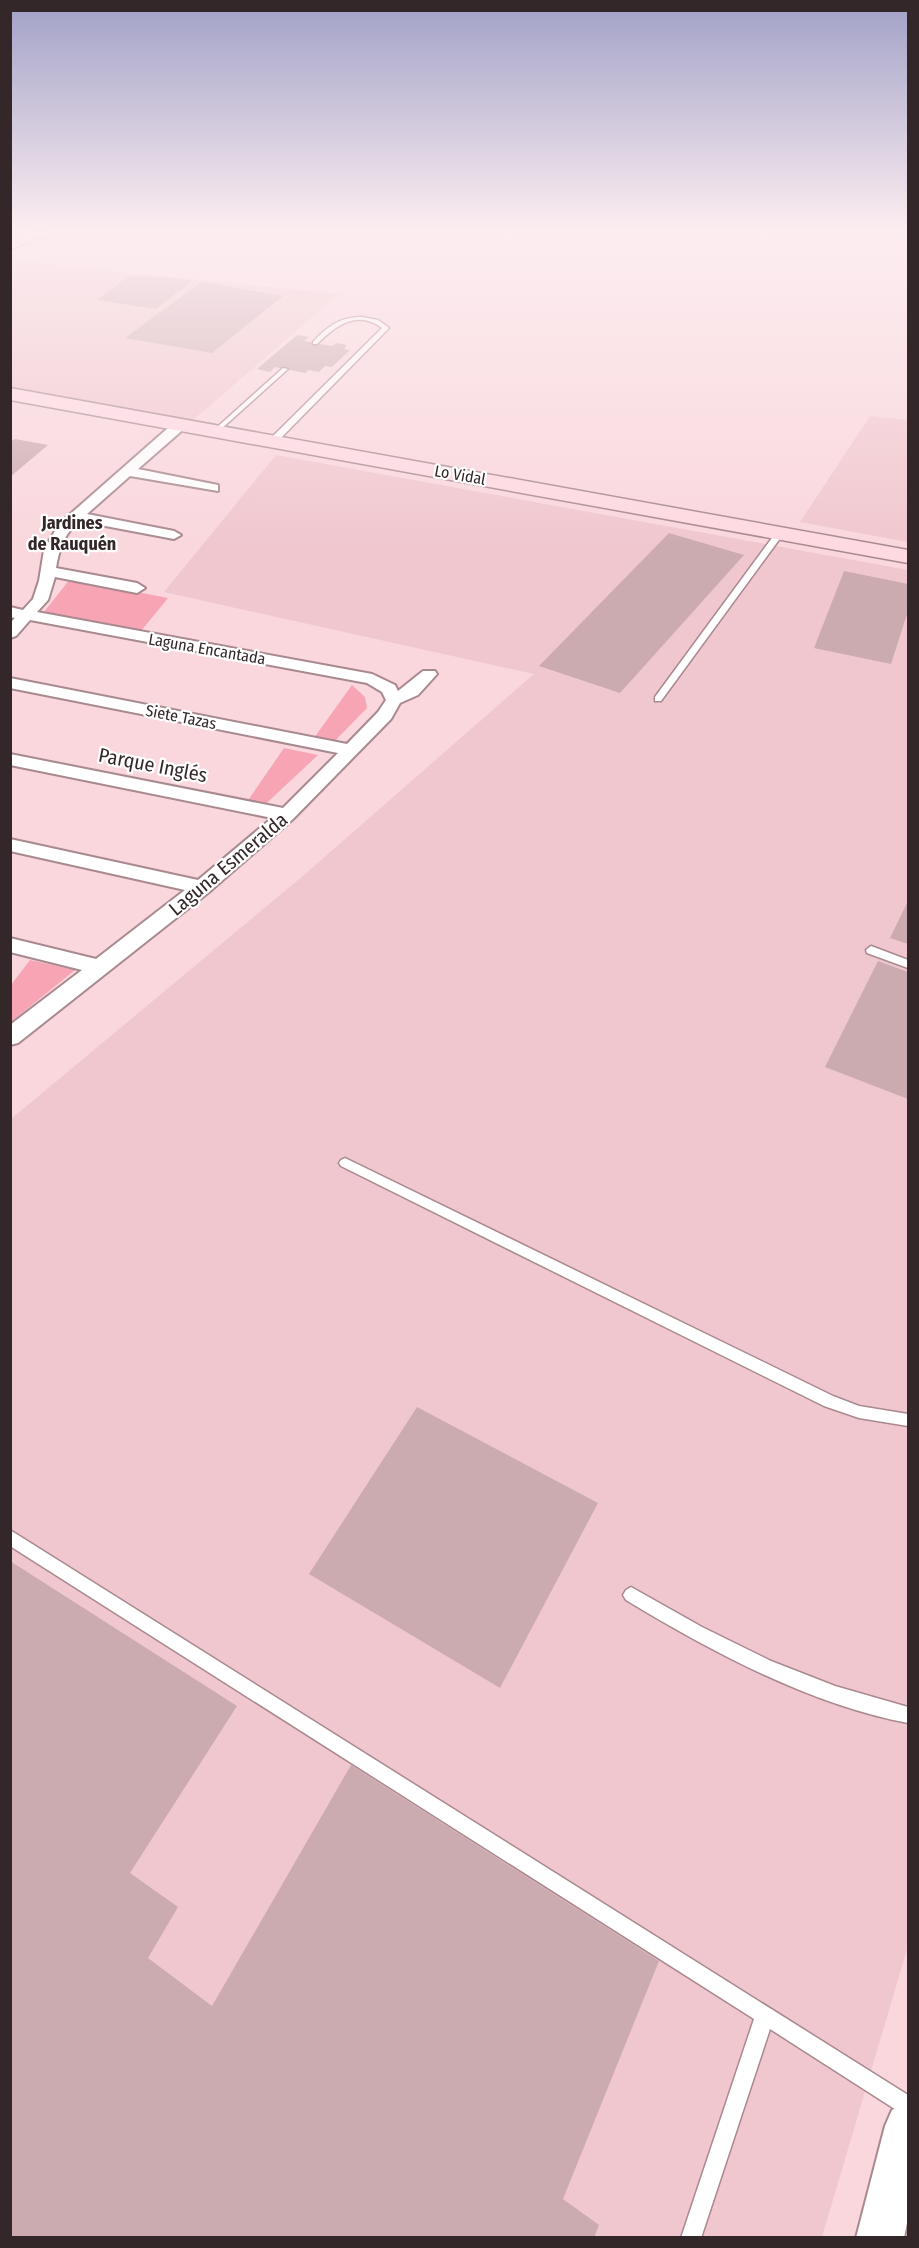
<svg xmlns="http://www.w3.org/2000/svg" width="919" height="2248" viewBox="0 0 919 2248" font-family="'Fira Sans Condensed',sans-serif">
<rect width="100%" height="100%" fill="#f9d7dd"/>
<path fill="#f0c7ce" d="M10,259l111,13 218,22 -146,126 -182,-32z
M870,416l38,4v122l-108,-20z
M276,455l632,115v1376l-86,291 -811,1v-1119l293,-244 230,-201 -370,-82z"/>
<path fill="#f7a4b4" d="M70,579l98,19 -27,33 -97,-19z
M352,685l13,12 2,11 -40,41 -18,-4z
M284,748l34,7 -62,58 -14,-4z
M30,960l45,10 -64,52v-37z"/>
<path fill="#ccabb0" d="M129,276l44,2 19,3 -36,28 -59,-9z
M201,282l82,14 -71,57 -87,-15z
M297,335l12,2 -5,4 28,5 4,-3 11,2 -3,4 6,1 -18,17 -7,-1 -6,6 -11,-2 -3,3 -30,-6 -5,5 -13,-3z
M15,439l33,6 -38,32v-35z
M669,533l75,22 -124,138 -81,-27z
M844,571l64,13v27l-17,53 -77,-16z
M908,901v43l-18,-6z
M878,961l30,11v127l-83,-32z
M417,1407l181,96 -98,185 -191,-114z
M10,1561l227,145 -107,167 48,34 -30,51 64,48 139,-241 308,196 -96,238 36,26 -5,13h-584z"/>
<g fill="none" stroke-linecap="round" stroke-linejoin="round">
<g stroke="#a8898e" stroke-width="3">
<path id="service" d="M362,317l16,3 11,8 -113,115h-6v-4l112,-111c-25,-19 -47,-2 -65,16h-4v-2c15,-16 27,-25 49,-25z
M283,368l5,1 -69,62h-4v-2z
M777,531l7,2 -123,168h-6v-4z
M871,946l37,14v8l-41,-15 -1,-3z
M345,1158l488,238 26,10 49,8v12l-49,-8 -35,-12 -483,-240 -2,-3 2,-3z
M10,1530l898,565v20l-7,-2 -131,-84 -69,209h-20l73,-219 -744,-473z
M631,1587l71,40 69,34 64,25 73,21v16c-97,-18 -198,-72 -282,-123l-3,-5 3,-5z"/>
</g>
<g stroke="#a8898e" stroke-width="4">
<path id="minor" d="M181,420l5,1v6l-48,42 80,16v6l-88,-15 -43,38 87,17 7,4 -7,4 -95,-18c-15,13 -20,28 -23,47l81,15 8,5 -8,5 -82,-16 -7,23 -11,12 335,62 23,11 3,6 25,-20h12l2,3 -19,21 -18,8 -9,16 -98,100 -84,73 -191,151 -8,2v-20l72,-55 -72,-18v-14l86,21 89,-69 -175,-39v-12l188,41 74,-62 -262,-53v-11l273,54 55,-55 -328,-65v-10l337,66 31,-32 8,-12 -4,-8 -15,-9 -337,-63 -14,16 -6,2v-15l5,-5 -5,-1v-10l13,3 10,-11 6,-18 5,-31 15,-26 117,-103z"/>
</g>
<g stroke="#a8898e" stroke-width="4">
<path id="tertiary" d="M908,2103v115l-4,20h-48l29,-112 7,-16z"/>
</g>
<g stroke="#a8898e" stroke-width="3">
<path id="secondary" d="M30,232h21l-3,3 -38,14v-11z
M10,388l898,162v13l-898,-163z"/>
</g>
<use href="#service" fill="#fff" fill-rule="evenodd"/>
<use href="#minor" fill="#fff" fill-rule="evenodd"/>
<use href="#tertiary" fill="#fff" fill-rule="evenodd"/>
<use href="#secondary" fill="#fed9e2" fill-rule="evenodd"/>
</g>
<linearGradient id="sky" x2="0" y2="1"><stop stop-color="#a1a1c7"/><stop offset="0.42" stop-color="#fcedf0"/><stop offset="1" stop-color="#fcedf0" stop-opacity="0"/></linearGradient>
<rect width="919" height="546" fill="url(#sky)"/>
<g text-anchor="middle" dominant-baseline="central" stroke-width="4.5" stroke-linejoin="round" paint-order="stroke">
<g font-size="16" fill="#342729" stroke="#fff">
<text transform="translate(460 475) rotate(10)">Lo Vidal</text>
<text transform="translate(207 649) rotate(10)">Laguna Encantada</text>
<text transform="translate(181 717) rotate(11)">Siete Tazas</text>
</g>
<g font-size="18" font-weight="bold" fill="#342729" stroke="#fff">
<text x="72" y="523">Jardines<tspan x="72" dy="21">de Rauquén</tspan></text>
</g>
<g font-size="20" fill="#342729" stroke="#fff">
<text transform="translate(153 765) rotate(11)">Parque Inglés</text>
<text transform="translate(228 864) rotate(-40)">Laguna Esmeralda</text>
</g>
</g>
<rect width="919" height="2248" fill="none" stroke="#342729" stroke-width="24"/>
</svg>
